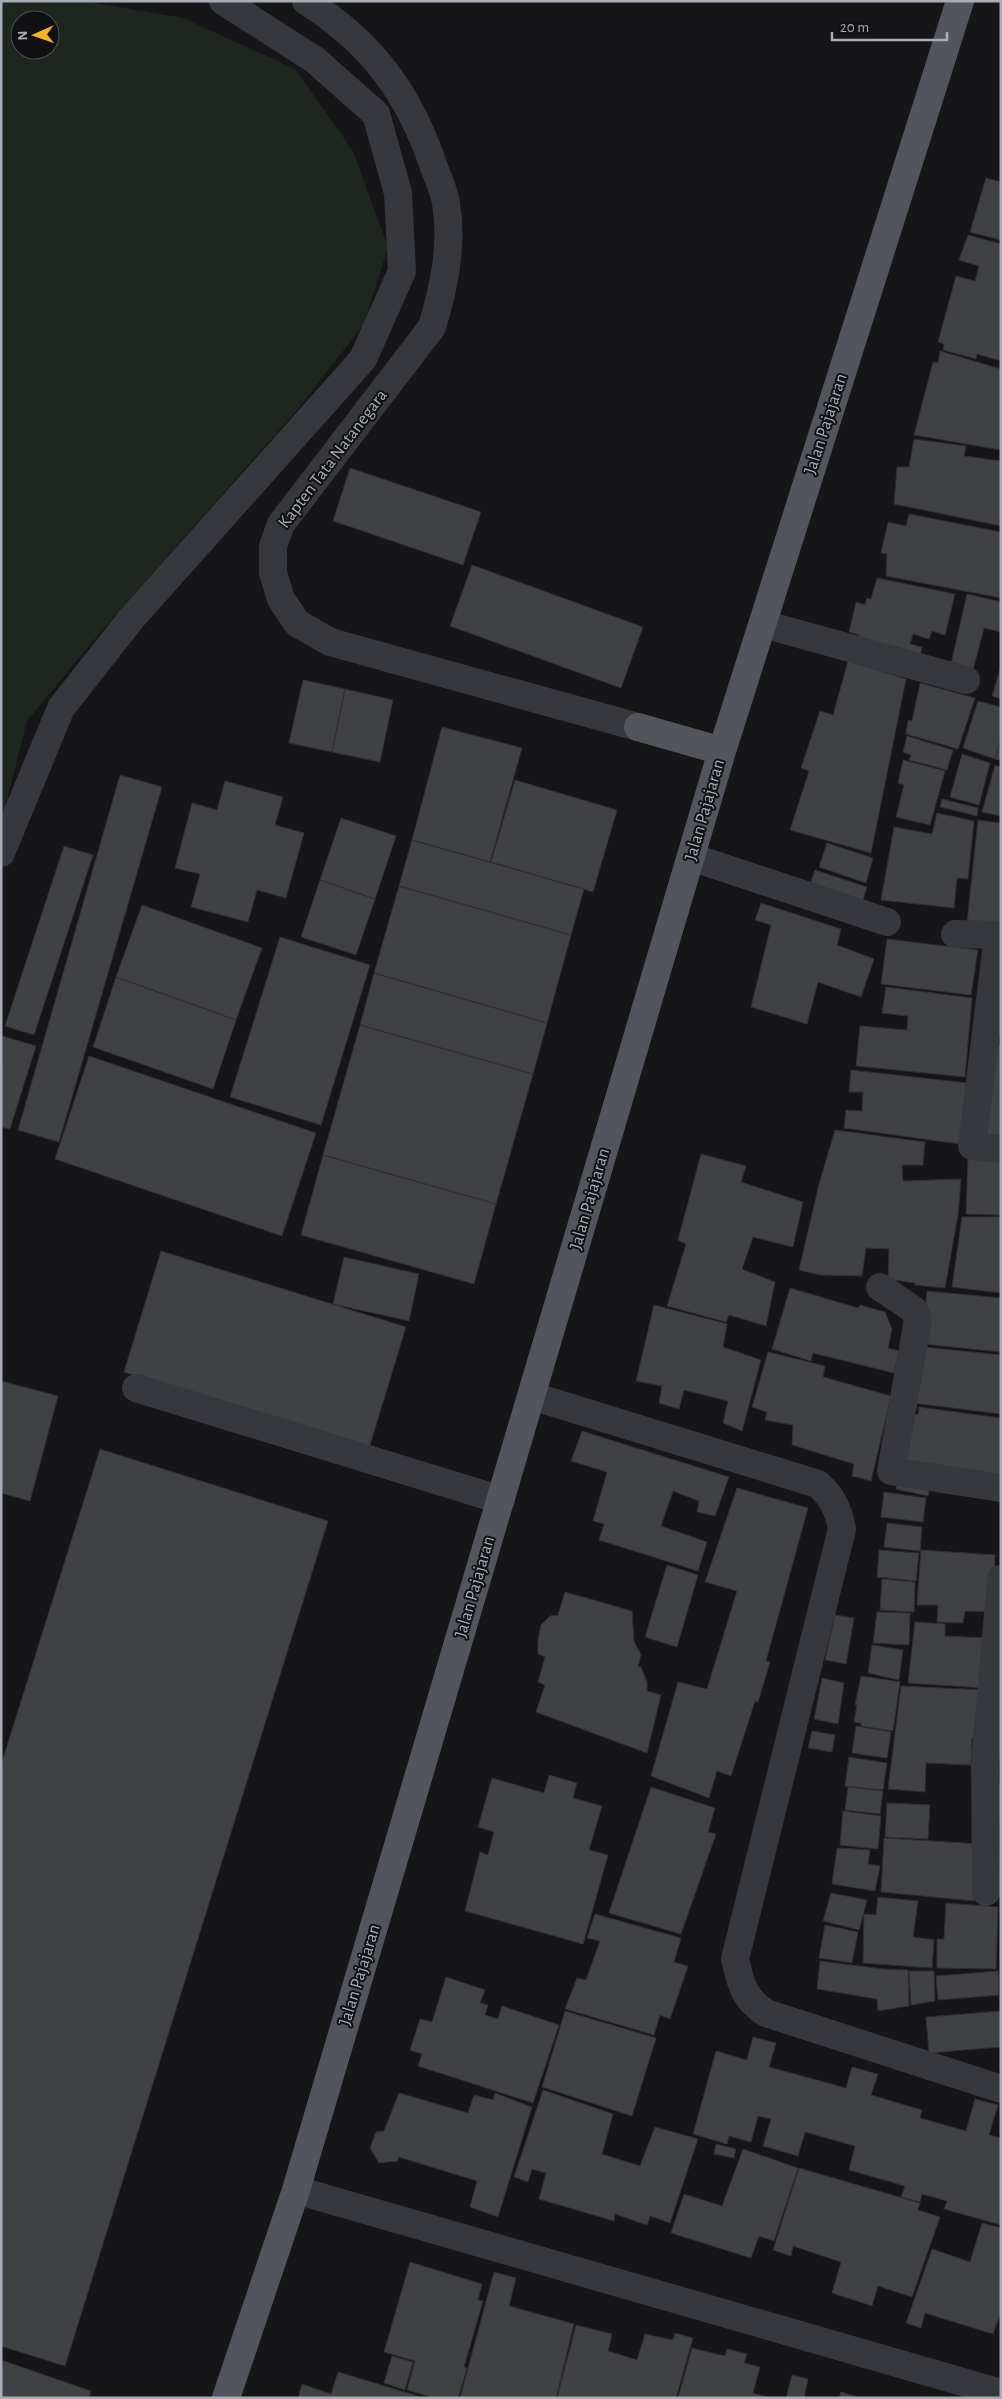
<svg xmlns="http://www.w3.org/2000/svg" width="1002" height="2399" viewBox="0 0 1002 2399" font-family="'Alegreya Sans',sans-serif">
<rect width="100%" height="100%" fill="#161618"/>
<path fill="#1e261f" fill-rule="evenodd" d="M1,1h83l99,17 112,51 58,82 35,96 -24,77 -67,86 -192,217 -78,94 -26,103zM20,20h30v30h-30z"/>
<path fill="#404145" stroke="#303034" d="M986,178l15,4v58l-31,-8z
M968,235l33,9v117l-24,-7 -1,5 -33,-9 1,-6 -6,-2 18,-66 19,5 4,-15 -20,-6z
M940,351l61,18v81l-87,-15 19,-73 5,1z
M914,439l52,7 -2,10 37,5v65l-107,-22 3,-37h12z
M350,468l131,44 -18,53 -130,-44z
M909,514l92,18v66l-115,-22 1,-22 -6,-1 7,-31 18,4z
M472,565l171,62 -22,61 -171,-62z
M877,578l78,16 -10,41 -13,-4 -3,8 -16,-5 -3,10 12,3 -4,17 -60,-24 1,-5 -10,-3 7,-30 9,3 2,-7 4,1z
M967,594l34,8v30l-17,-4 -11,42 -22,-6z
M848,661l58,18 -35,174 -81,-23 19,-59 -8,-3 19,-57 13,4z
M1001,666v33l-9,-3z
M303,680l42,9 -13,63 -43,-9z
M920,683l55,15 -17,51 -52,-15 2,-14 4,1z
M345,689l48,11 -13,62 -48,-10z
M978,701l23,6v31l-6,21 -32,-11z
M442,727l80,21 -32,114 -78,-22z
M907,736l46,14 -6,20 -38,-10 2,-5 -8,-3z
M1001,738v22l-6,-1z
M962,754l28,9 -11,42 -29,-8z
M903,760l42,11 -15,54 -34,-8 8,-32 -6,-2z
M995,765l6,2v49l-19,-4z
M120,775l42,12 -103,355 -41,-12z
M515,780l102,30 -24,82 -102,-30z
M225,781l58,16 -8,28 29,8 -18,65 -29,-8 -9,32 -57,-15 9,-33 -25,-6 17,-65 25,7z
M942,799l36,9 -1,8 -37,-9z
M937,813l37,8 -6,58 -11,-1 -3,30 -73,-8 13,-73 38,7z
M341,818l55,18 -21,63 -55,-19z
M978,820l23,3v104l-34,-5z
M412,840l172,49 -13,46 -172,-49z
M827,843l46,15 -7,25 -47,-16z
M64,846l29,9 -59,180 -29,-9z
M815,870l52,17 -7,22 -52,-18z
M320,880l55,19 -19,56 -55,-18z
M399,886l172,49 -24,88 -173,-50z
M761,903l80,26 -4,16 37,14 -13,38 -43,-15 -11,42 -56,-17 20,-82 -16,-5z
M142,905l120,43 -26,72 -120,-43z
M280,937l90,28 -49,160 -91,-28z
M887,939l91,11 -7,45 -90,-11z
M374,973l173,50 -14,51 -173,-49z
M116,977l120,43 -23,69 -120,-42z
M886,987l86,11 -7,79 -109,-11 4,-40 47,4 1,-14 -26,-3z
M360,1025l173,49 -37,130 -173,-49z
M2,1036l34,10 -26,83 -9,-2z
M994,1044l7,1v100l-22,-1z
M89,1056l227,77 -34,103 -227,-77z
M851,1070l117,13 -8,61 -116,-16 2,-18 16,1 1,-19h-14z
M835,1130l90,12 -2,23h-21l1,16 58,-2 -3,36 -13,73 -30,-3v-2l-27,-4 1,-30 -23,-1 -4,28 -42,-1 -21,-5 20,-86z
M701,1154l45,12 -5,16 62,20 -10,45 -40,-10 -11,32 33,13 -9,44 -37,-11 -3,7 -59,-16 19,-62 -8,-4z
M323,1155l173,49 -22,80 -173,-49z
M1001,1155v60l-35,-1 2,-58z
M962,1217h39v76l-49,-6z
M161,1251l245,76 -37,121 -245,-76z
M344,1257l75,17 -10,47 -76,-17z
M790,1288l68,20 2,-3 25,7 7,17 -4,19 11,3 -5,22 -81,-20 -2,8 -39,-12z
M927,1291l74,7v54l-87,-9 9,-14z
M654,1305l73,19 -4,23 38,13 -19,71 -19,-8 5,-22 -44,-11 -5,19 -20,-6 3,-17 -26,-5z
M913,1346l88,9v59l-96,-12z
M768,1352l57,14 -2,11 68,19 -20,85 -19,-5 2,-12 -62,-19 1,-20 -28,-5 2,-8 -15,-5z
M1,1381l57,15 -28,105 -29,-8z
M919,1407l82,11v59l-103,-6 5,-58 15,2z
M582,1431l147,46 -14,39 -18,-4 2,-11 -26,-10 -12,35 46,16 -9,29 -99,-31 5,-16 -11,-3 14,-49 -36,-11z
M100,1449l228,72 -263,845 -64,-20v-581z
M900,1473l31,6 -3,17 -32,-7z
M737,1488l71,20 -42,153 4,1 -12,40 -3,-1 -24,75 -14,-5 -8,27 -58,-22 27,-94 29,7 30,-98 -32,-9z
M884,1492l42,6 -3,24 -42,-5z
M887,1523l35,4 -2,24 -36,-4z
M879,1550l40,3 -3,28 -39,-4z
M921,1550l74,5 -2,57 -28,-1 -2,12 -26,-1 1,-17h-21z
M667,1565l31,10 -21,72 -32,-10z
M882,1579l33,3 -1,30 -34,-2z
M565,1592l67,19 2,30 7,14 -3,12h3l6,15v9l14,4 -14,58 -111,-41 9,-27 -7,-3 7,-25 -7,-3v-14l3,-15 9,-9 8,-1z
M877,1612l33,1 -1,32 -36,-2z
M835,1615l19,3 -8,46 -21,-4z
M915,1622l30,2v12l42,2 -3,50 -76,-5z
M872,1645l31,5 -4,30 -31,-7z
M861,1676l39,6 -7,49 -32,-5v-3l-7,-1 3,-17h-2z
M822,1678l22,5 -6,41 -24,-5z
M901,1686l83,4 -5,47 -7,1 -1,27 -45,-2 -1,29 -37,-3z
M856,1726l35,6 -4,26 -35,-5z
M812,1731l23,4 -3,17 -24,-4z
M849,1757l38,6 -4,27 -38,-4z
M549,1775l28,8 -4,15 29,8 -13,44 19,5 -25,89 -118,-33 15,-59 8,3 6,-23 -16,-5 14,-49 52,15z
M998,1784h3v63z
M651,1787l64,21 -7,24 8,2 -35,100 -72,-21z
M848,1787l35,4 -3,23 -35,-4z
M887,1803l43,2 -2,34 -43,-2z
M843,1811l38,5 -3,33 -38,-4z
M884,1838l96,6 -6,57 -93,-9z
M837,1848l33,2 -2,14 12,2 -5,25 -43,-7z
M831,1893l36,7 -8,30 -36,-9z
M878,1897l40,4 -5,36 21,3 -2,28 -69,-5 1,-49 12,1z
M946,1903l52,4 -2,62 -59,-1v-29h7z
M595,1914l86,24 -7,24 14,4 -18,53 -10,-4 -6,20 -89,-26 12,-31 9,2 14,-39 -13,-3z
M825,1925l33,7 -6,31 -33,-5z
M820,1961l63,8 25,1 1,36 -31,5 -1,-12 -60,-10z
M909,1971h25l1,30 -24,4z
M998,1971l1,24 -61,5 -2,-24z
M446,1977l39,13 -5,13 8,2 -3,10 13,4 4,-13 57,19 -26,78 -115,-37 4,-12 -12,-4 10,-31 12,3z
M565,2011l91,27 -24,78 -90,-29z
M1001,2011v36l-72,6 -3,-36z
M753,2037l23,6 -7,24 77,21 6,-21 26,7 -7,21 51,15 -2,8 46,13 9,-32 23,6 -9,30 12,3v87l-57,-16 3,-8 -25,-7 -2,8 -19,-5 4,-11 -56,-16 6,-24 -50,-14 -7,24 -35,-10 8,-27 -13,-3 -7,26 -22,-6 -2,8 -34,-10 23,-83 31,9z
M543,2090l70,24 -11,40 38,12 15,-39 43,12 -28,84 -20,-7 -3,9 -32,-11 -1,7 -75,-22 7,-26 -14,-4 -4,13 -14,-5z
M399,2093l69,20 6,-18 19,5 2,-7 37,14 -34,110 -28,-10 7,-26 -78,-24 -1,4 -19,2 -9,-15 6,-16 8,-1z
M716,2144l20,5 -2,9 -20,-4z
M743,2149l55,19 -24,73 -15,-5 -8,22 -80,-25 13,-39 38,12z
M799,2168l121,35 -2,7 22,7 -28,80 -34,-11 -6,20 -40,-13 9,-31 -48,-16 -2,10 -18,-6z
M982,2223l19,5v84l-8,22 -68,-21 -4,15 -15,-5 26,-74 38,13z
M410,2262l72,22 -4,16 5,1 -19,66 3,1 -9,30h-23l-28,-8 8,-29 -31,-9z
M494,2272l22,6 -7,28 65,18 -18,74h-96z
M576,2325l36,9 -4,17 29,9 8,-26 28,6 2,-7 18,5 -17,60h-119z
M692,2348l33,8 2,-7 20,5 -3,9 16,4 -7,26 18,5h-93z
M392,2356l21,6 -8,28 -21,-7z
M1,2360l90,31 -2,7h-88z
M338,2372l80,24 -1,2h-119l4,-14 29,10z
M792,2375l16,4 -4,19h-18z
M841,2392l20,6h-22z"/>
<g fill="none" stroke-linecap="round" stroke-linejoin="round">
<path stroke="#37383d" stroke-width="28" d="M306,1c66,42 103,92 128,166 4,11 10,24 12,36 7,42 -2,84 -14,124l-151,197 -8,22v27l8,26 16,24 33,19 308,85
M763,624l203,56
M1,853l60,-145 70,-89 232,-260 39,-88 -4,-78 -22,-79 -61,-54 -92,-59
M691,857l196,65
M955,934l46,1
M998,935l-26,211 29,3
M880,1287l34,23 4,10 -27,151 110,17
M136,1388l365,112
M532,1396l286,88c15,14 20,25 24,45l-107,430c6,25 8,39 31,54l235,76
M986,1892l-1,-128 16,-185
M296,2190l705,203"/>
<path stroke="#53555c" stroke-width="28" d="M638,727l84,24
M226,2398l70,-208 426,-1439 238,-750"/>
</g>
<g text-anchor="middle" dominant-baseline="central" stroke-width="4" stroke-linejoin="round" paint-order="stroke">
<g font-size="18" fill="#a8adb8" stroke="#111113">
<text transform="translate(826 424) rotate(-72)">Jalan Pajajaran</text>
<text transform="translate(333 459) rotate(-53)">Kapten Tata Natanegara</text>
<text transform="translate(705 810) rotate(-74)">Jalan Pajajaran</text>
<text transform="translate(590 1199) rotate(-74)">Jalan Pajajaran</text>
<text transform="translate(475 1587) rotate(-74)">Jalan Pajajaran</text>
<text transform="translate(360 1975) rotate(-73)">Jalan Pajajaran</text>
</g>
</g>
<rect width="1002" height="2399" fill="none" stroke="#a8adb8" stroke-width="5"/>
<g transform="translate(35 35) rotate(268)"><circle r="24" fill="#111113" stroke="#4d4f55"/>
<path d="M0-4L9 19L0 12L-9 19Z" fill="#f2b134"/>
<text y="-8" font-size="14" font-weight="bold" text-anchor="middle" fill="#a8adb8">N</text>
</g>
<path d="M832 32v8h115v-8" fill="none" stroke="#a8adb8" stroke-width="2.5"/>
<text x="840" y="32" font-size="15" fill="#a8adb8" stroke="#111113" stroke-width="4" paint-order="stroke">20 m</text>
</svg>
